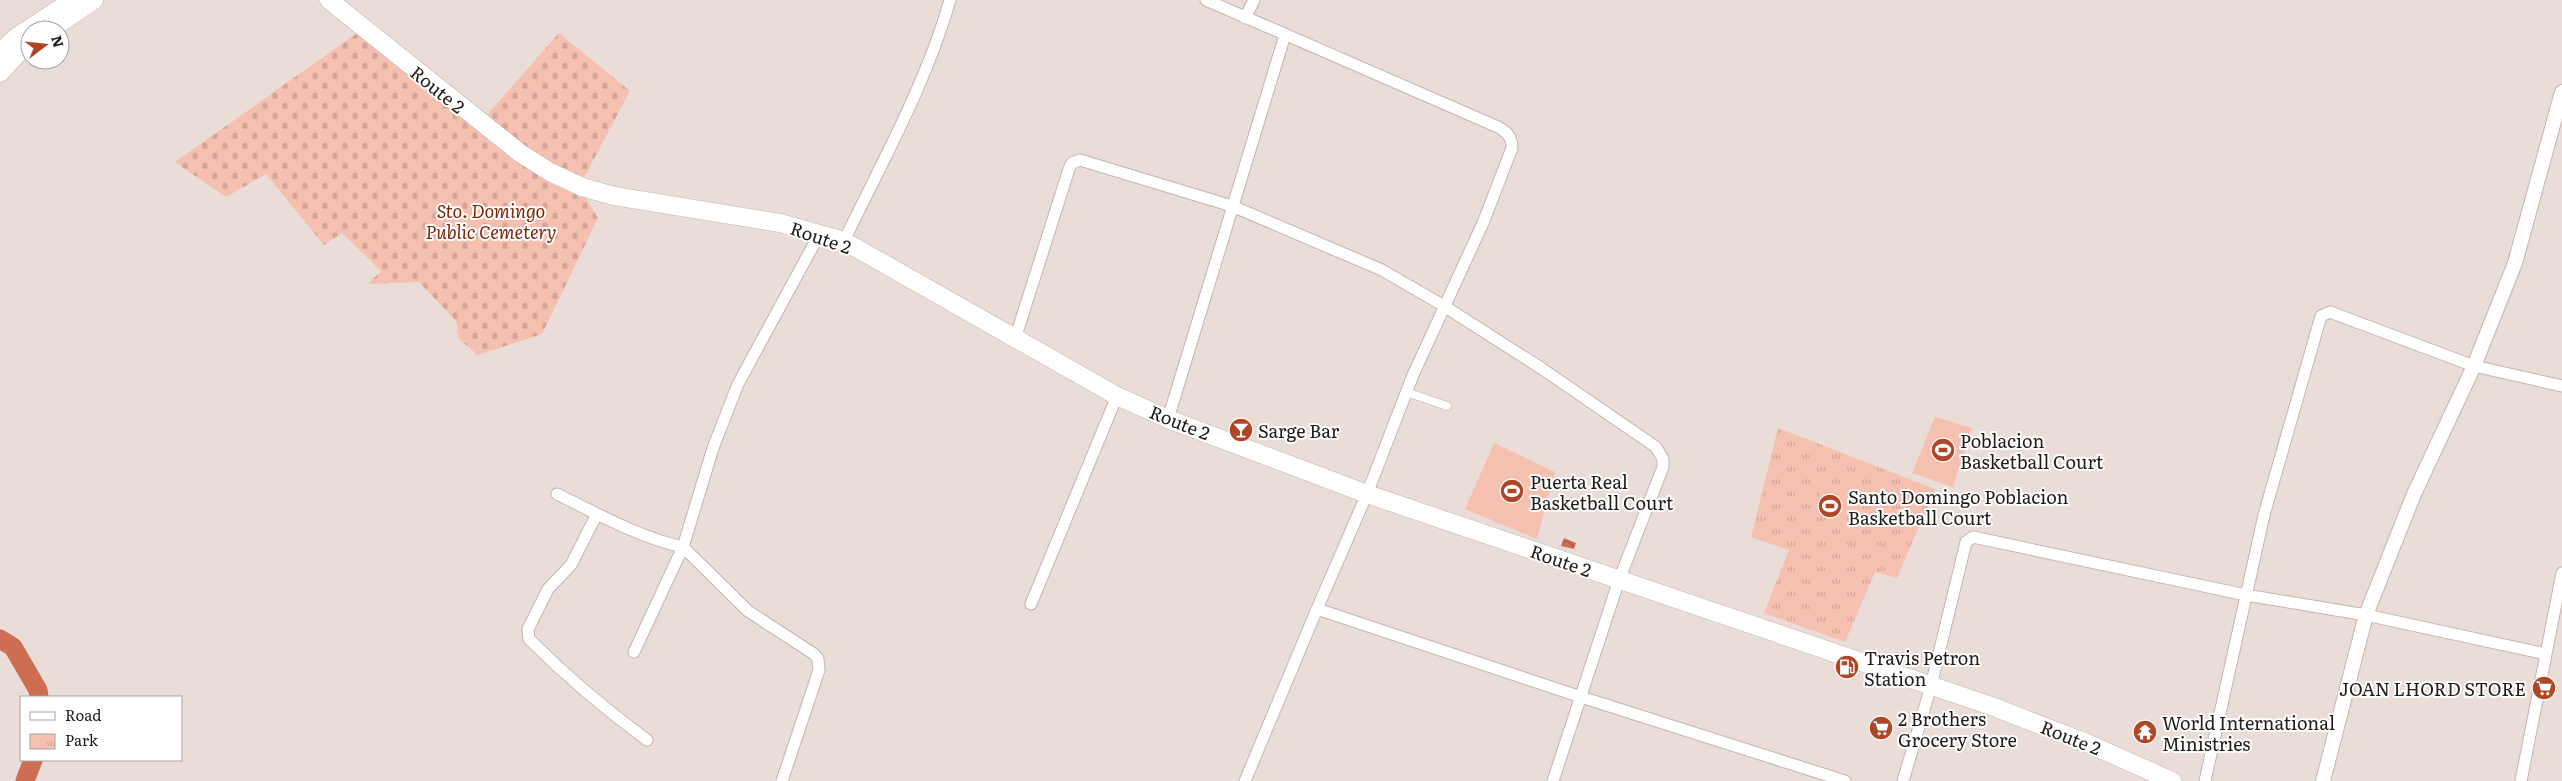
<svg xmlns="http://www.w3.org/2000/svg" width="2562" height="781" viewBox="0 0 2562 781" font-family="Literata,serif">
<defs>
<pattern id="cemetery-stones" width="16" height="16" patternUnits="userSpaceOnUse" patternTransform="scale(1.25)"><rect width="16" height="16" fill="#f6c0b0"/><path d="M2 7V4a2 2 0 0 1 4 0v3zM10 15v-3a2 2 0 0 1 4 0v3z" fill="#d3a497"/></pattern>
<pattern id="park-tufts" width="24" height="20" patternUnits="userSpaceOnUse" patternTransform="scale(1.25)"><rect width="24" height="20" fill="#f6c0b0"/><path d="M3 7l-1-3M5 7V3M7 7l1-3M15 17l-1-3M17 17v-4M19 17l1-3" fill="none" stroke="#d3a497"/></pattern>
<pattern id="water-waves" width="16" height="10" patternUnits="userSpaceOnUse" patternTransform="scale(1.25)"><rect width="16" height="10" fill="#cd6e52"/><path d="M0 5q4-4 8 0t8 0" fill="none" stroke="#a65a43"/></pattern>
</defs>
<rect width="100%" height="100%" fill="#eadcd7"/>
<path fill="url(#cemetery-stones)" d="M360,31l120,92 79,-90 71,58 -51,96 19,31 -56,116 -64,21 -19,-16 -3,-18 -37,-39 -51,2 13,-13 -39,-38 -18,12 -58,-71 -40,23 -51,-35z"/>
<path fill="url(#park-tufts)" d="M1778,428l157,61 -38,89 -22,-6 -30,70 -81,-29 25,-63 -38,-13z"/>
<path fill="#f6c0b0" d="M1935,417l37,11 -19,59 -41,-14z
M1494,443l61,29 -18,67 -72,-30z
M1821,490l27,11 -8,21 -27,-10z"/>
<path fill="url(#water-waves)" d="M1564,538l12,5 -2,6 -13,-3z"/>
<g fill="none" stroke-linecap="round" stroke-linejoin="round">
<path stroke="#cd6e52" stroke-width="19" d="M0,639l13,8 25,43 1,7
M25,781l8,-21"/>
<g stroke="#c3b5b1" stroke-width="9">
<path id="pedestrian" d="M1406,392l41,14"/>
</g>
<g stroke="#c3b5b1" stroke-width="13">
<path id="minor" d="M1206,0l292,127c9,5 14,10 14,21l-29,75 -70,152 -46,119 -50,115 -72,172
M1245,18l9,-18
M844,241c38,-79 82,-157 106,-241
M1015,339l54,-170 3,-6 8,-3 152,46 150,64 62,36 97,62 115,79 7,12v8l-44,113 -66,201
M1168,419l117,-384
M557,494c41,20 81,43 126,53l-49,105
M597,514l-26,51 -23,24 -20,40 1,10c37,37 76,70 118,101
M1031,604l86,-208
M1317,609l264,88 264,84
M782,781l37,-111 -1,-11 -4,-5 -66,-43 -65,-64 30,-99 25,-64 82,-151
M1903,781l28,-95 35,-144 7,-5 273,58 120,20 180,39
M2205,781l59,-266 57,-199 9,-4 144,54 88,20
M2521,781l41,-208"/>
</g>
<g stroke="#c3b5b1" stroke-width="16">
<path id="tertiary" d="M2323,781l43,-166 48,-121 60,-128 41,-103 47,-171"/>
</g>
<g stroke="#c3b5b1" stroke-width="19">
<path id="primary" d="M50,30l44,-30
M0,53l15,-15 58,-38
M0,73l21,-23 9,-6"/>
</g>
<g stroke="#c3b5b1" stroke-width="19">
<path id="trunk" d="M329,0l191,153 30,19 32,15 32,9 166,27 64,18 273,155 51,23 199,75 627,213 95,37 83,37"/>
</g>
<use href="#pedestrian" stroke="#fff" stroke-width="8"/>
<use href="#minor" stroke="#fff" stroke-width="11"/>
<use href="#tertiary" stroke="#fff" stroke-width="14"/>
<use href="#primary" stroke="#fff" stroke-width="18"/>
<use href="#trunk" stroke="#fff" stroke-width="18"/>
</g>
<defs>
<g id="bar-disc" transform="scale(1.25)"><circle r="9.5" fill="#af4727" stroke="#fff"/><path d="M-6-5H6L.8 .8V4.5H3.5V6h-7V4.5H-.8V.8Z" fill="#fff"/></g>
<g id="stadium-disc" transform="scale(1.25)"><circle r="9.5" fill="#af4727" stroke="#fff"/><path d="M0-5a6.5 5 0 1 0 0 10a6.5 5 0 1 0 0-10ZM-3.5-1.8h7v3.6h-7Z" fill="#fff"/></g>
<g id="fuel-disc" transform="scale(1.25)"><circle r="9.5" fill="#af4727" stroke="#fff"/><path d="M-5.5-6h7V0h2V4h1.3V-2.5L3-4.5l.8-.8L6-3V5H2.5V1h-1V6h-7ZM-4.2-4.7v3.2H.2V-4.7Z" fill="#fff"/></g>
<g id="supermarket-disc" transform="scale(1.25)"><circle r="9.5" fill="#af4727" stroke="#fff"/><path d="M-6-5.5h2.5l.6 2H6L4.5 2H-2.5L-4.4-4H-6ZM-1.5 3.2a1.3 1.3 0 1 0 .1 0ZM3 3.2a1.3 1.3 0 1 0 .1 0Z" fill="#fff"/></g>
<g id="temple-disc" transform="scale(1.25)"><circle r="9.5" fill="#af4727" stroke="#fff"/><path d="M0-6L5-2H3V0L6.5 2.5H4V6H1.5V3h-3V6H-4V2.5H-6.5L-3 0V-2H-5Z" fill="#fff"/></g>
</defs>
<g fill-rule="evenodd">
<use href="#bar-disc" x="1241" y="430"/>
<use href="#stadium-disc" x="1943" y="450"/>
<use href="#stadium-disc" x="1512" y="491"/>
<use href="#stadium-disc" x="1830" y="506"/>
<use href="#fuel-disc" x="1847" y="667"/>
<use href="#supermarket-disc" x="2544" y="688"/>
<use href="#supermarket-disc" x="1881" y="728"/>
<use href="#temple-disc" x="2145" y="732"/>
</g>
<g text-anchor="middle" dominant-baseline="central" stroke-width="4" stroke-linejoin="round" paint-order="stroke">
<g font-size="18" fill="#201a19" stroke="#fff">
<text transform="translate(438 89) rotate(39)">Route 2</text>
<text transform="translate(821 237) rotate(19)">Route 2</text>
<text transform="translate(1180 422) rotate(22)">Route 2</text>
<text transform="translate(1561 560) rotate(19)">Route 2</text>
<text transform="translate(2071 737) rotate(22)">Route 2</text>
</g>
<g font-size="18" font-style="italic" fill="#7c2506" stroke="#fff">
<text x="491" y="210">Sto. Domingo<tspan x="491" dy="21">Public Cemetery</tspan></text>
</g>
<g font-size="18" fill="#201a19" stroke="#fff" text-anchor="start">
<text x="1258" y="430">Sarge Bar</text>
<text x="1960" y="440">Poblacion<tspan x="1960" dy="21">Basketball Court</tspan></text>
<text x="1530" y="481">Puerta Real<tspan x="1530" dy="21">Basketball Court</tspan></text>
<text x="1848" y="496">Santo Domingo Poblacion<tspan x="1848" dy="21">Basketball Court</tspan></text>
<text x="1864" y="657">Travis Petron<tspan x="1864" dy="21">Station</tspan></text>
<text x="2526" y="688" text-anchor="end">JOAN LHORD STORE</text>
<text x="1898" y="718">2 Brothers<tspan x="1898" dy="21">Grocery Store</tspan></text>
<text x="2162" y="722">World International<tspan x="2162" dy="21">Ministries</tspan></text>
</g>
</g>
<rect x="20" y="696" width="162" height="65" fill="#ffffff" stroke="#a6a3a3"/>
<rect x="30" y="712" width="25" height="8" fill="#ffffff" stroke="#a6a3a3"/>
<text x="65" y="721" font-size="15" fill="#201a19">Road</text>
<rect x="30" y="734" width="25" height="15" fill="url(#park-tufts)" stroke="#a6a3a3"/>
<text x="65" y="746" font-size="15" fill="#201a19">Park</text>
<g transform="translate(45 45) rotate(74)"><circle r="24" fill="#ffffff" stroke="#a6a3a3"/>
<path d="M0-4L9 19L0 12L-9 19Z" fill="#af4727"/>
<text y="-8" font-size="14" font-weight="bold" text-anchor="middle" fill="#201a19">N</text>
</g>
</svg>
